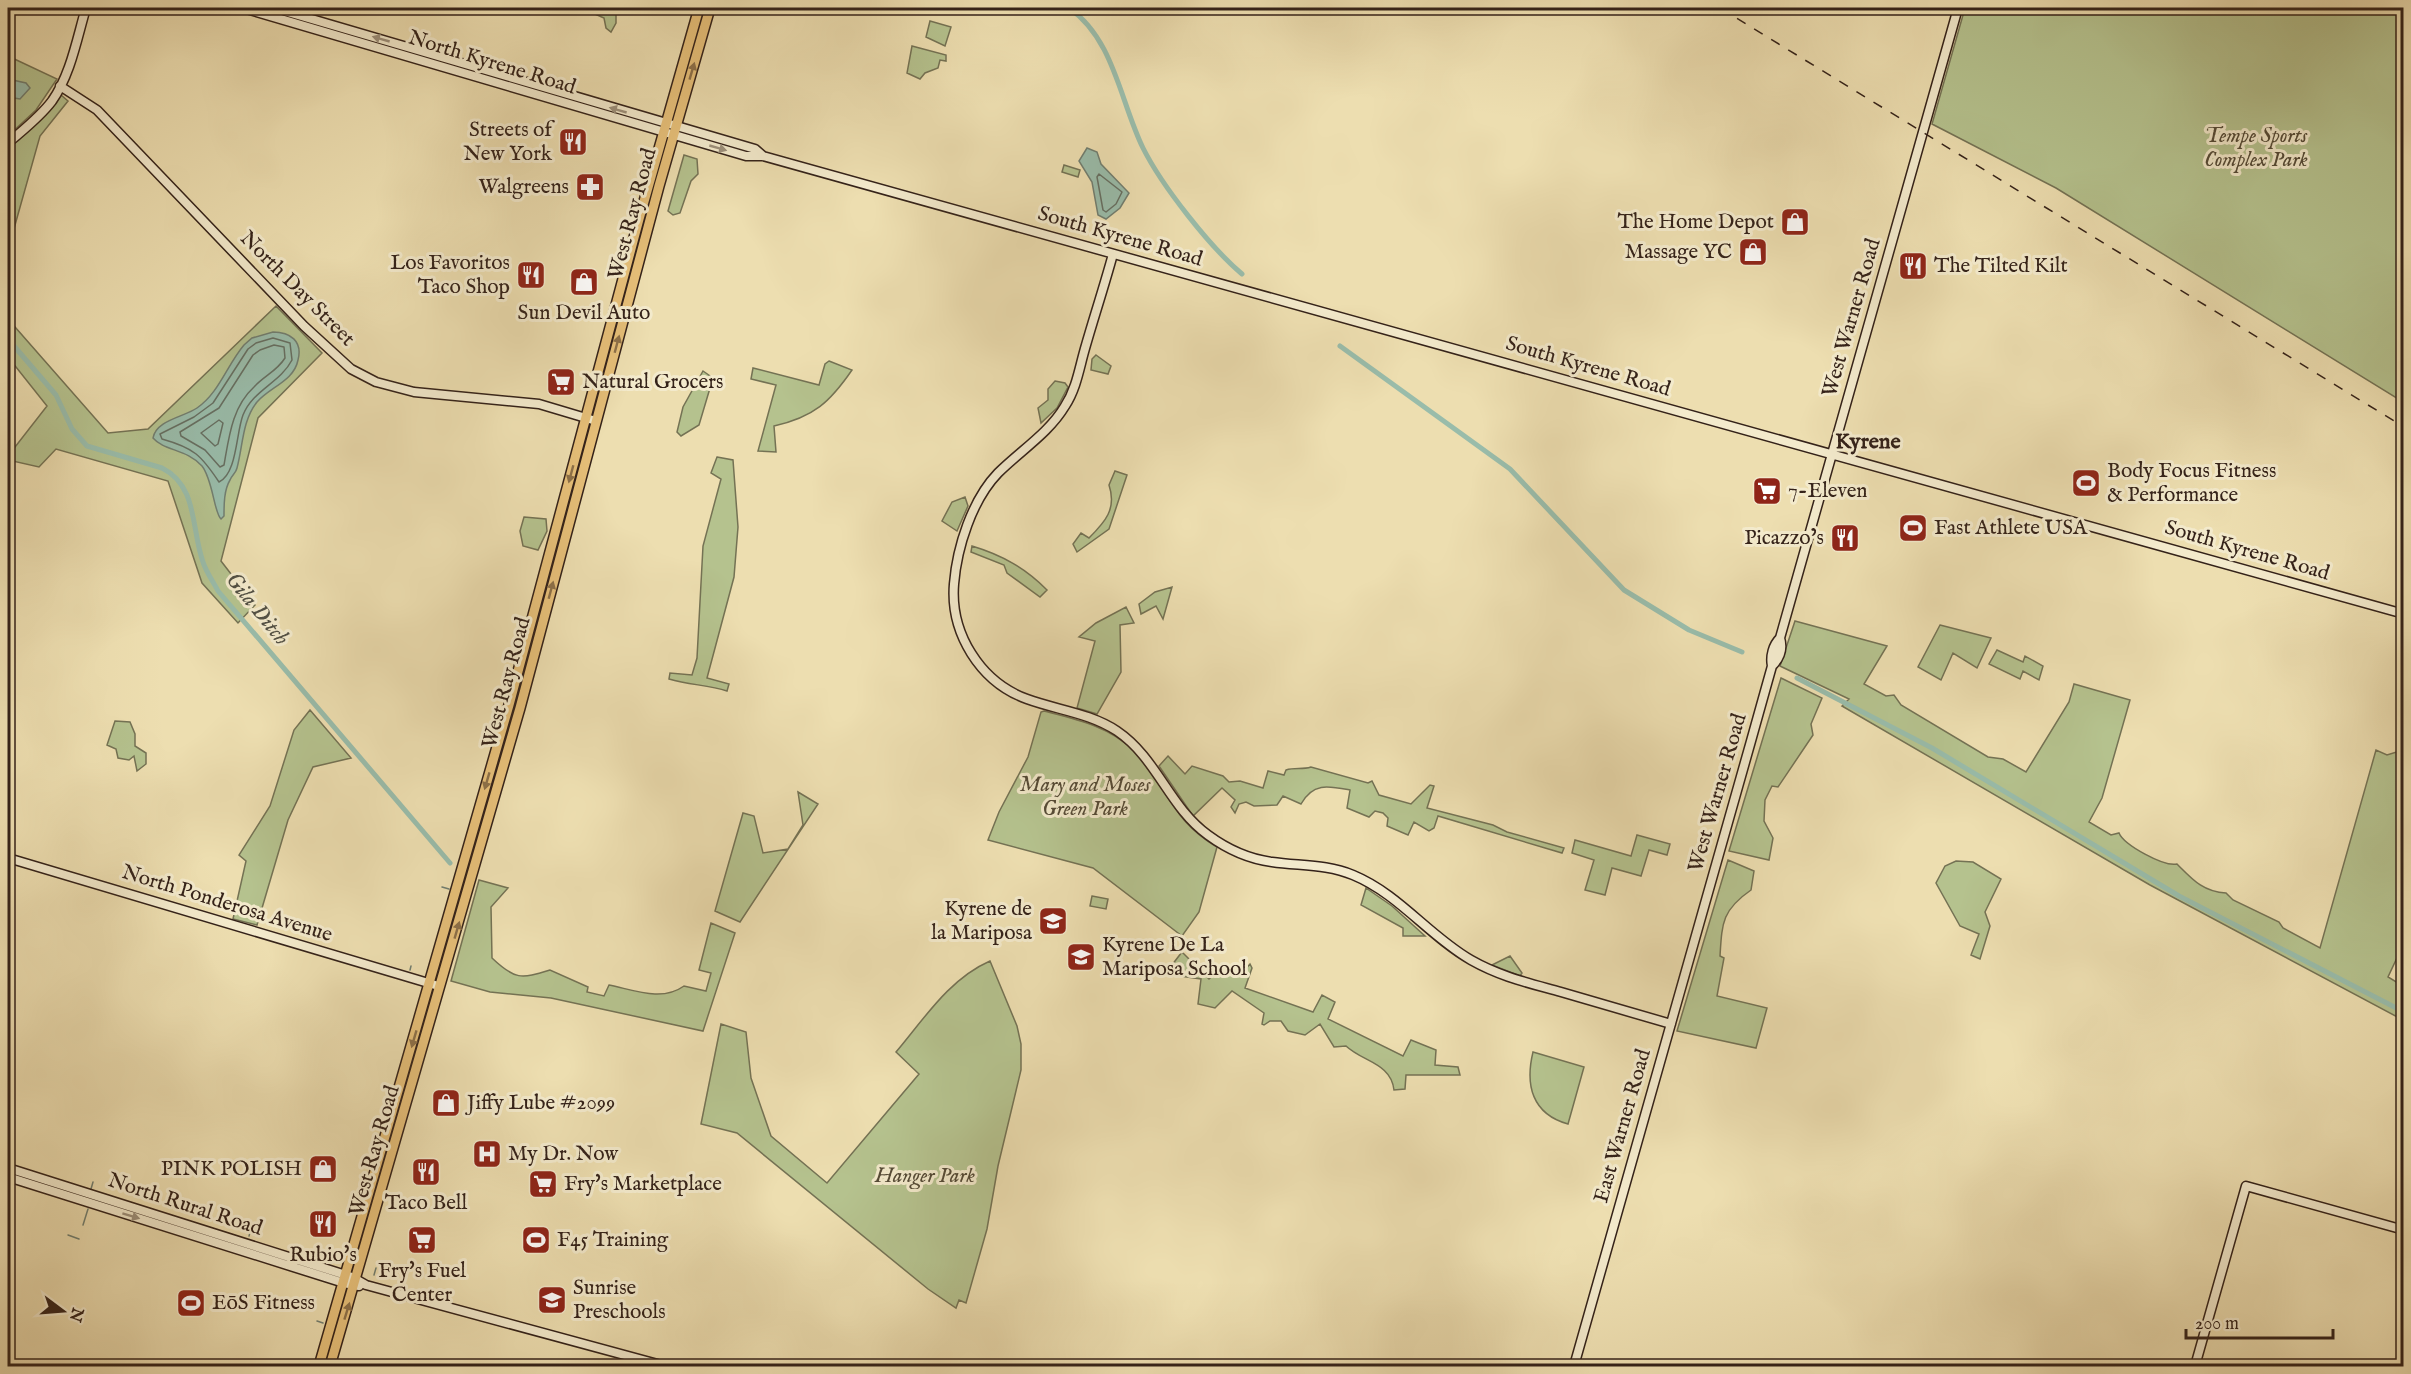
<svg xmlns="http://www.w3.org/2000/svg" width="2411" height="1374" viewBox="0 0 2411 1374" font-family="'IM FELL English',serif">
<rect width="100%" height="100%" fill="#eddeb0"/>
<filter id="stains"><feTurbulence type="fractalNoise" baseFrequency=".00333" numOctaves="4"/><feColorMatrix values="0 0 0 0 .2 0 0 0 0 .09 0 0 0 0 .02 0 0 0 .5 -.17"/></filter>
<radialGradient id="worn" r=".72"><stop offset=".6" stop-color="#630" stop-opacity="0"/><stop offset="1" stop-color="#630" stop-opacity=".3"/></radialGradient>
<path fill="#b5c28e" stroke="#747254" stroke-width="1.5" d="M597,8h19v15l-5,9 -5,-4 -2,-10 -9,-4z
M1965,8h438l1,113 -7,22 7,2 -1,257 -347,-214 -124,-64z
M930,21l21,6 -6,19 -19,-9z
M912,46l34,9v6l-6,-1 -2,8 -13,5 -5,6 -13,-6z
M8,56l49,23 -21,31 -28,26z
M61,95l7,6 -28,35 -32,114v-107z
M684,155l13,4 1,15 -7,7 -11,32 -7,2 -5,-4z
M1064,165l16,5 -2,7 -16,-5z
M276,306l46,47 -64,65 -37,143 34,44 -17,18 -36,-40 -34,-102 -112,-32 -17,18 -31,-7v-4l39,-50 -39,-49v-38l100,114 40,-4z
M1096,355l15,11 -3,8 -17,-4 1,-11z
M829,361l23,9c-22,32 -38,47 -78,56l2,26 -18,-1 18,-66 -25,-6 2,-11 66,17 6,-21z
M703,371l10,7 -14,47 -18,11 -4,-4 6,-25z
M1055,381l10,2 3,4 -11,21 -16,15 -3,-15 10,-8v-11z
M717,457l16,3 5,67 -4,50 -27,101 22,6 -2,7c-19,-6 -37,-6 -58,-12l1,-6 22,2 5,-17 6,-112 18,-67 -10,-6z
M1115,471l12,4 -18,54 -32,23 -4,-8 8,-11 8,5c16,-16 28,-29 20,-53z
M965,497l3,9 -11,25 -15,-10 10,-19z
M524,517l22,2 1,12 -9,19 -15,-4 -3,-15z
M972,546c30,9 53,22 75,44l-7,7 -33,-24 -3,-8 -33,-13z
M1172,587l-9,32 -7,-13 -15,8 -2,-10 16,-12z
M1126,607l8,16 -14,2 1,47 -24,42 -20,-6 18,-67 -16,-4 17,-14z
M1795,621l92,25 -23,38 22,12 8,-1 7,10 87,52 15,2 23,13 43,-70 5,-18 56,16 -28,98 -13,24 22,13 8,-2c5,12 45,34 58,31 15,15 26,28 49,29l7,7 46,22 4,6 37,20 56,-198 11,5 16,-5v195l-15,32 15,9v34l-253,-135 -308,-179 7,-7 -69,-33z
M1940,625l51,13 -14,30 -24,-15 -12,27 -23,-13z
M1997,650l26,12 2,-6 18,10 -4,14 -16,-9 -3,8 -31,-15z
M1781,678l41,20 -11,26 2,11 -35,52 -6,-1 -7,14 -1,21 9,17 -4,22 -40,-9z
M310,710l41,48 -38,9 -25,53 -31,105 -24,-6 13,-58 -7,-6 31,-49 24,-76z
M1044,711c31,8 65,15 89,39 34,34 37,70 84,97l-18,65 -17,24 -89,-68 -105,-28 11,-28 29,-55 13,-45z
M115,721l15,1 5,12v12l11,7v11l-9,7 -3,-15 -5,4 -11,-2 -2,-9 -9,-4z
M1168,756l17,18 7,-8 31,10 6,6 11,-1 23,7 5,-17 16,4 2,-5c9,-3 16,0 25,-3l57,16 4,-2 7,14 32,9 19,-19 4,1 -7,22 66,17 14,7 57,16 -2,5 -124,-37 -4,12 -5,3 -15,-9 -6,13 -21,-9 1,-8 -5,-5 -8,-2 -6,6 -22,-9 3,-18c-21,-4 -37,-8 -49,14l-18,-8 -6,9 -23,1 -8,-4 -7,2 -4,9 -4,-6 4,-7 -13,-12 -29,28 -34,-50z
M798,792l20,12 -78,118 -25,-11 28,-98 11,3 9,37 25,-4 15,-24z
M1637,835l33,9 -3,11 -18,-5 -8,26 -29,-8 -7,27 -20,-5 9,-30 -22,-7 3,-13 56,16z
M1728,860l26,11 -3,19c-29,20 -29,33 -31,66l4,2 -7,38 50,12 -11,40 -79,-17z
M1956,861l17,1 28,17 -16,33 5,14 -10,33 -9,-4 8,-21 -19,-8 -24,-43 9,-17z
M479,880l29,8 -17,19 1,51c23,22 29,21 58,12l38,17 -1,5 17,4 5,-11c25,5 53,17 75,1l22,5 5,-18 -12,-3 12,-47 24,10 -32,98 -152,-33 -61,-6 -39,-11z
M1366,888l26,18 33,30h-22v-8l-42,-23z
M1092,896l16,3 -2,10 -16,-3z
M1182,952l27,27 13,-12 21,5 7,-8 2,4 -7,20 68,24 9,-17 13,7 -7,17 75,37 8,-16 25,10 -1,15 23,2 2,8h-54l-1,14 -11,1c-3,-27 -31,-28 -48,-44l-12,1 -14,-23 -15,11 -17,-4 -7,-10h-11l-6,4 -2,-1 2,-11 -32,-22 -17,17 -17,-4 3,-25 -36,-5z
M1510,956l12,17 -2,3 -28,-11z
M990,961l27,65 4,18v26l-23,96 -11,63 -21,74 -7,-3 -3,8 -28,-19 -191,-156 -36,-9 20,-100 25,8 5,46 20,58 56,47 92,-109 -23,-22c28,-33 53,-73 94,-91z
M1533,1052l51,15 -16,57c-36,-10 -43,-39 -35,-72z"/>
<path fill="#99bcaa" stroke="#717e70" stroke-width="1.5" d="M8,79l18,4 4,5 -10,11 -12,-2z
M1087,148l10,4 4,12 28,29 -9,15 -14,11 -8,-4 -6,-33 -13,-21z
M273,332c17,0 30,9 25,28 -4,21 -28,27 -41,42 -15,19 -14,44 -20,66 -1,5 -5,7 -7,12 -6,10 -6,24 -6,36l-3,3c-7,-6 -8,-39 -19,-53 -15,-17 -38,-15 -49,-28 3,-18 31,-21 44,-30 22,-15 30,-43 47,-63l8,-7z"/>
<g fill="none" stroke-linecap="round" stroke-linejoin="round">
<path stroke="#666f62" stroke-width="1.5" d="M1099,174l23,18 -6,12 -10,8 -3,-2 -6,-33z
M273,338l17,5 2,17c-12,23 -39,30 -49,55 -7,18 -6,59 -24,67 -18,-27 -25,-34 -57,-43l-2,-5 34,-17 19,-14 35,-54 8,-6z
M274,345l10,2 1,11c-8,13 -21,18 -31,29 -22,20 -25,50 -30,78l-4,2 -15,-17 -24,-14 -1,-4 39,-24 34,-53 7,-5z
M219,420l4,3 -5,21 -3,2 -14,-13z"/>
<path stroke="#717e70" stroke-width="1.5" d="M442,887l7,2
M410,970l1,-4
M91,1189l2,-7
M83,1225l5,-16
M68,1235l11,4
M249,1236l2,-6
M374,1275l2,-7
M317,1321l6,2"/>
<path stroke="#99bcaa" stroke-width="5" d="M1069,8c45,31 51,93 74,140 19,38 67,99 99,126
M8,339l48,56 16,34 15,17 75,22c36,18 29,61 41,94 3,10 10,19 15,29l232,272
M1340,346l170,123 114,121 65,40 53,22
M1797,678l135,70 247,148 225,116"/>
<g stroke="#342219" stroke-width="11">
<path id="secondary" d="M243,8l503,148h17l1641,458
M274,8l481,141 8,7
M60,86l37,24 207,216 47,43 25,13 38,10 125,12 57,17
M8,143c15,-13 32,-26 44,-42 19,-27 25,-63 34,-93
M1113,254c-9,33 -20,66 -29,98 -5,18 -8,37 -19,54 -16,27 -45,45 -67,67 -26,27 -41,74 -44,111 -4,49 26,98 73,115 30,11 63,14 90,32 40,27 52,76 91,104 19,14 41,24 64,27 28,4 55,2 81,13 46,19 76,61 118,85 30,17 58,23 90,32 37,11 73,21 110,32
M1772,666c8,-8 11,-18 8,-28
M8,858l427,127
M8,1168l344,109 14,8 299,81
M8,1177l336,106 15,3
M1574,1366l177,-625 21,-75c-2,-10 1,-21 8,-28l178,-630
M2195,1366l51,-180 158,44"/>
</g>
<g stroke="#342219" stroke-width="12">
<path id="primary" d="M319,1366l190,-661 130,-486 60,-211
M330,1366l190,-658 139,-522 51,-178"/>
</g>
<use href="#secondary" stroke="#f3eacc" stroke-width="8"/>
<use href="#primary" stroke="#e6bf78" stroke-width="9"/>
<path stroke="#342219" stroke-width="1.5" stroke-dasharray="10 10" stroke-linecap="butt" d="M1720,8l684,419"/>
</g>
<defs><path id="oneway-solid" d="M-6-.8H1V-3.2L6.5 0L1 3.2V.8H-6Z" transform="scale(1.5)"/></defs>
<g fill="#9d907b">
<use href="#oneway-solid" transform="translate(381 39) rotate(-164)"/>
<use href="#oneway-solid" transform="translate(618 110) rotate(-164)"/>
<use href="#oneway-solid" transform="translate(718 148) rotate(16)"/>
<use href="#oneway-solid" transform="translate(131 1216) rotate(17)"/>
</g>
<g fill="#8d7048">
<use href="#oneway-solid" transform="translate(692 71) rotate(-74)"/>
<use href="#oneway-solid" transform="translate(617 344) rotate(-75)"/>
<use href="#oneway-solid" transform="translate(571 474) rotate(105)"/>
<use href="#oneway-solid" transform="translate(551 590) rotate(-75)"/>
<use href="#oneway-solid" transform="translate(487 781) rotate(106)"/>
<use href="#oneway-solid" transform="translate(457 930) rotate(-74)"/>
<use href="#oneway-solid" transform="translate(414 1039) rotate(106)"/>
<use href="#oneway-solid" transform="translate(347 1311) rotate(-73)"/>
</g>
<defs>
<g id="restaurant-square" transform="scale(1.5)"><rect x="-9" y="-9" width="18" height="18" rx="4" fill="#8f2418" stroke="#f3eacc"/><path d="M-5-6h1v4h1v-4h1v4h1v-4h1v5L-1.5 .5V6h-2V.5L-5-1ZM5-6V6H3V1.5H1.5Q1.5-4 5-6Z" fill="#fff"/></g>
<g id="pharmacy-square" transform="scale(1.5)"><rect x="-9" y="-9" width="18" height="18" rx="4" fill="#8f2418" stroke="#f3eacc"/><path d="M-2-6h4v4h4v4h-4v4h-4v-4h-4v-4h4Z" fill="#fff"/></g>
<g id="shop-square" transform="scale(1.5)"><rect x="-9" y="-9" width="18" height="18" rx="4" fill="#8f2418" stroke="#f3eacc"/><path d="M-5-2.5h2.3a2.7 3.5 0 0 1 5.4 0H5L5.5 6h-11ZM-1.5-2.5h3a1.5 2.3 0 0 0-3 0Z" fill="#fff"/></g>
<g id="supermarket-square" transform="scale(1.5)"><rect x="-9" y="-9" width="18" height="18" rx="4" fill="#8f2418" stroke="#f3eacc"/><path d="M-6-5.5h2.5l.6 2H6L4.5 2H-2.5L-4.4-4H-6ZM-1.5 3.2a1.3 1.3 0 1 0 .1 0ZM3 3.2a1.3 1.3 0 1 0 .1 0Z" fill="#fff"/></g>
<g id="stadium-square" transform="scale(1.5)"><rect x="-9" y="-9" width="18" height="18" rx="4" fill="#8f2418" stroke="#f3eacc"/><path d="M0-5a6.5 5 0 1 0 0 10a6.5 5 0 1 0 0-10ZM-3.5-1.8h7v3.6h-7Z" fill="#fff"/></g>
<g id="school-square" transform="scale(1.5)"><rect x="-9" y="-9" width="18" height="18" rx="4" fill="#8f2418" stroke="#f3eacc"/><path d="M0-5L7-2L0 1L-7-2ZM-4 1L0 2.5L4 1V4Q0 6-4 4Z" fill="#fff"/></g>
<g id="hospital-square" transform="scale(1.5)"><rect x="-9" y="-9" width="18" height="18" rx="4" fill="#8f2418" stroke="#f3eacc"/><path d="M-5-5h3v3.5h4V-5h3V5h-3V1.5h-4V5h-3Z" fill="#fff"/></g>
</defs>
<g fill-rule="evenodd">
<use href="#restaurant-square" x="573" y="142"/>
<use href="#pharmacy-square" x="590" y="187"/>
<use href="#shop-square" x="1795" y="222"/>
<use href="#shop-square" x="1753" y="252"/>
<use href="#restaurant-square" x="1913" y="266"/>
<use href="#restaurant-square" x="531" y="275"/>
<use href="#shop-square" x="584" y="282"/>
<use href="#supermarket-square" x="561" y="382"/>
<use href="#stadium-square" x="2086" y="483"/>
<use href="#supermarket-square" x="1767" y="491"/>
<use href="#stadium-square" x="1913" y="528"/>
<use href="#restaurant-square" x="1845" y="538"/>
<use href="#school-square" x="1053" y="921"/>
<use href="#school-square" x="1081" y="957"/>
<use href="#shop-square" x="446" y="1103"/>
<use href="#hospital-square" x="487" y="1154"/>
<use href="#shop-square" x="323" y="1169"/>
<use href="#restaurant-square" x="426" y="1172"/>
<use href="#supermarket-square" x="543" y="1184"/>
<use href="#restaurant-square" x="323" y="1224"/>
<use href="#supermarket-square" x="422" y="1240"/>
<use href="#stadium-square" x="536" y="1240"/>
<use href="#school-square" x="552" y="1300"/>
<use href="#stadium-square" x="191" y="1303"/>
</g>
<g text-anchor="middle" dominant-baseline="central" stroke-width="6" stroke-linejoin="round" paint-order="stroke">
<g font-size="21" fill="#342219" stroke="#f3eacc">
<text transform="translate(492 63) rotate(17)">North Kyrene Road</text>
<text transform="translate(633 214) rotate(-75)">West Ray Road</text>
<text transform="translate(1120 237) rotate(16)">South Kyrene Road</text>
<text transform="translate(297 289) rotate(45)">North Day Street</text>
<text transform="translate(1852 318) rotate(-74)">West Warner Road</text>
<text transform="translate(1588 367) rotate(16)">South Kyrene Road</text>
<text transform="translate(2247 551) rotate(16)">South Kyrene Road</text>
<text transform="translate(507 683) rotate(-75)">West Ray Road</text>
<text transform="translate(1718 793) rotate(-74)">West Warner Road</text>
<text transform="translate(227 904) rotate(17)">North Ponderosa Avenue</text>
<text transform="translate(1623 1126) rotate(-74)">East Warner Road</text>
<text transform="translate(375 1151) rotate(-74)">West Ray Road</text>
<text transform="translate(185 1205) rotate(18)">North Rural Road</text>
</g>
<g font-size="21" fill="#342219" stroke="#f3eacc" text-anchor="start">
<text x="552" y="130" text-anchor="end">Streets of<tspan x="552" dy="24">New York</tspan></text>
<text x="569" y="187" text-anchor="end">Walgreens</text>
<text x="1774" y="222" text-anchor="end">The Home Depot</text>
<text x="1732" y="252" text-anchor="end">Massage YC</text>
<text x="510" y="263" text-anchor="end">Los Favoritos<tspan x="510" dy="24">Taco Shop</tspan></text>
<text x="1934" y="266">The Tilted Kilt</text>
<text x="584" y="313" text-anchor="middle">Sun Devil Auto</text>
<text x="582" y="382">Natural Grocers</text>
<text x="2107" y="471">Body Focus Fitness<tspan x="2107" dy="24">&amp; Performance</tspan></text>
<text x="1788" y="491">7-Eleven</text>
<text x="1934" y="528">Fast Athlete USA</text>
<text x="1824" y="538" text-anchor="end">Picazzo’s</text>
<text x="1032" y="909" text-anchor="end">Kyrene de<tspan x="1032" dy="24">la Mariposa</tspan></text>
<text x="1102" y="945">Kyrene De La<tspan x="1102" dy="24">Mariposa School</tspan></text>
<text x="467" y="1103">Jiffy Lube #2099</text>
<text x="508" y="1154">My Dr. Now</text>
<text x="302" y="1169" text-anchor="end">PINK POLISH</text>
<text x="564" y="1184">Fry's Marketplace</text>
<text x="426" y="1203" text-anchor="middle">Taco Bell</text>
<text x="557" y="1240">F45 Training</text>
<text x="323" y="1255" text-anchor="middle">Rubio's</text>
<text x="422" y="1271" text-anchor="middle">Fry's Fuel<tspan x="422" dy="24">Center</tspan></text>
<text x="573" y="1288">Sunrise<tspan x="573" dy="24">Preschools</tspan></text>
<text x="212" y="1303">EōS Fitness</text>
</g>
<g font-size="21" font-style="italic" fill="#544a36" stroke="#f3eacc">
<text x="2256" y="136">Tempe Sports<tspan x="2256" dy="24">Complex Park</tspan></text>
<text x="1085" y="785">Mary and Moses<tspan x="1085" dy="24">Green Park</tspan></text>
<text x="925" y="1176">Hanger Park</text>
</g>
<g font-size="22" font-weight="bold" fill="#342219" stroke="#f3eacc">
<text x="1868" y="442">Kyrene</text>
</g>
<g font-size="22" font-style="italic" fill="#525044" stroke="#f3eacc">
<text transform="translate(257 609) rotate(51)">Gila Ditch</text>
</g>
</g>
<rect width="2411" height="1374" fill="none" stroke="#eddeb0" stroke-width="30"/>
<rect x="9" y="9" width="2393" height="1356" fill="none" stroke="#342219" stroke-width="3"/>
<rect x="15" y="15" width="2381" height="1344" fill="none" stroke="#342219" stroke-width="1.5"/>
<g transform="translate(63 1311) rotate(106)" stroke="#f3eacc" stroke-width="4.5" paint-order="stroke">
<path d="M0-4.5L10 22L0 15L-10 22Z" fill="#342219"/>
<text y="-9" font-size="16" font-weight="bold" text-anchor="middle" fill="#342219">N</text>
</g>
<path d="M2186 1329v9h147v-9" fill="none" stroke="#342219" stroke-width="3"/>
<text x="2195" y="1329" font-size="18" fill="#342219" stroke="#f3eacc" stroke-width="4.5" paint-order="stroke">200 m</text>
<rect width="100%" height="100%" filter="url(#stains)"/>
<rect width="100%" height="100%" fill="url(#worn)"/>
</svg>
